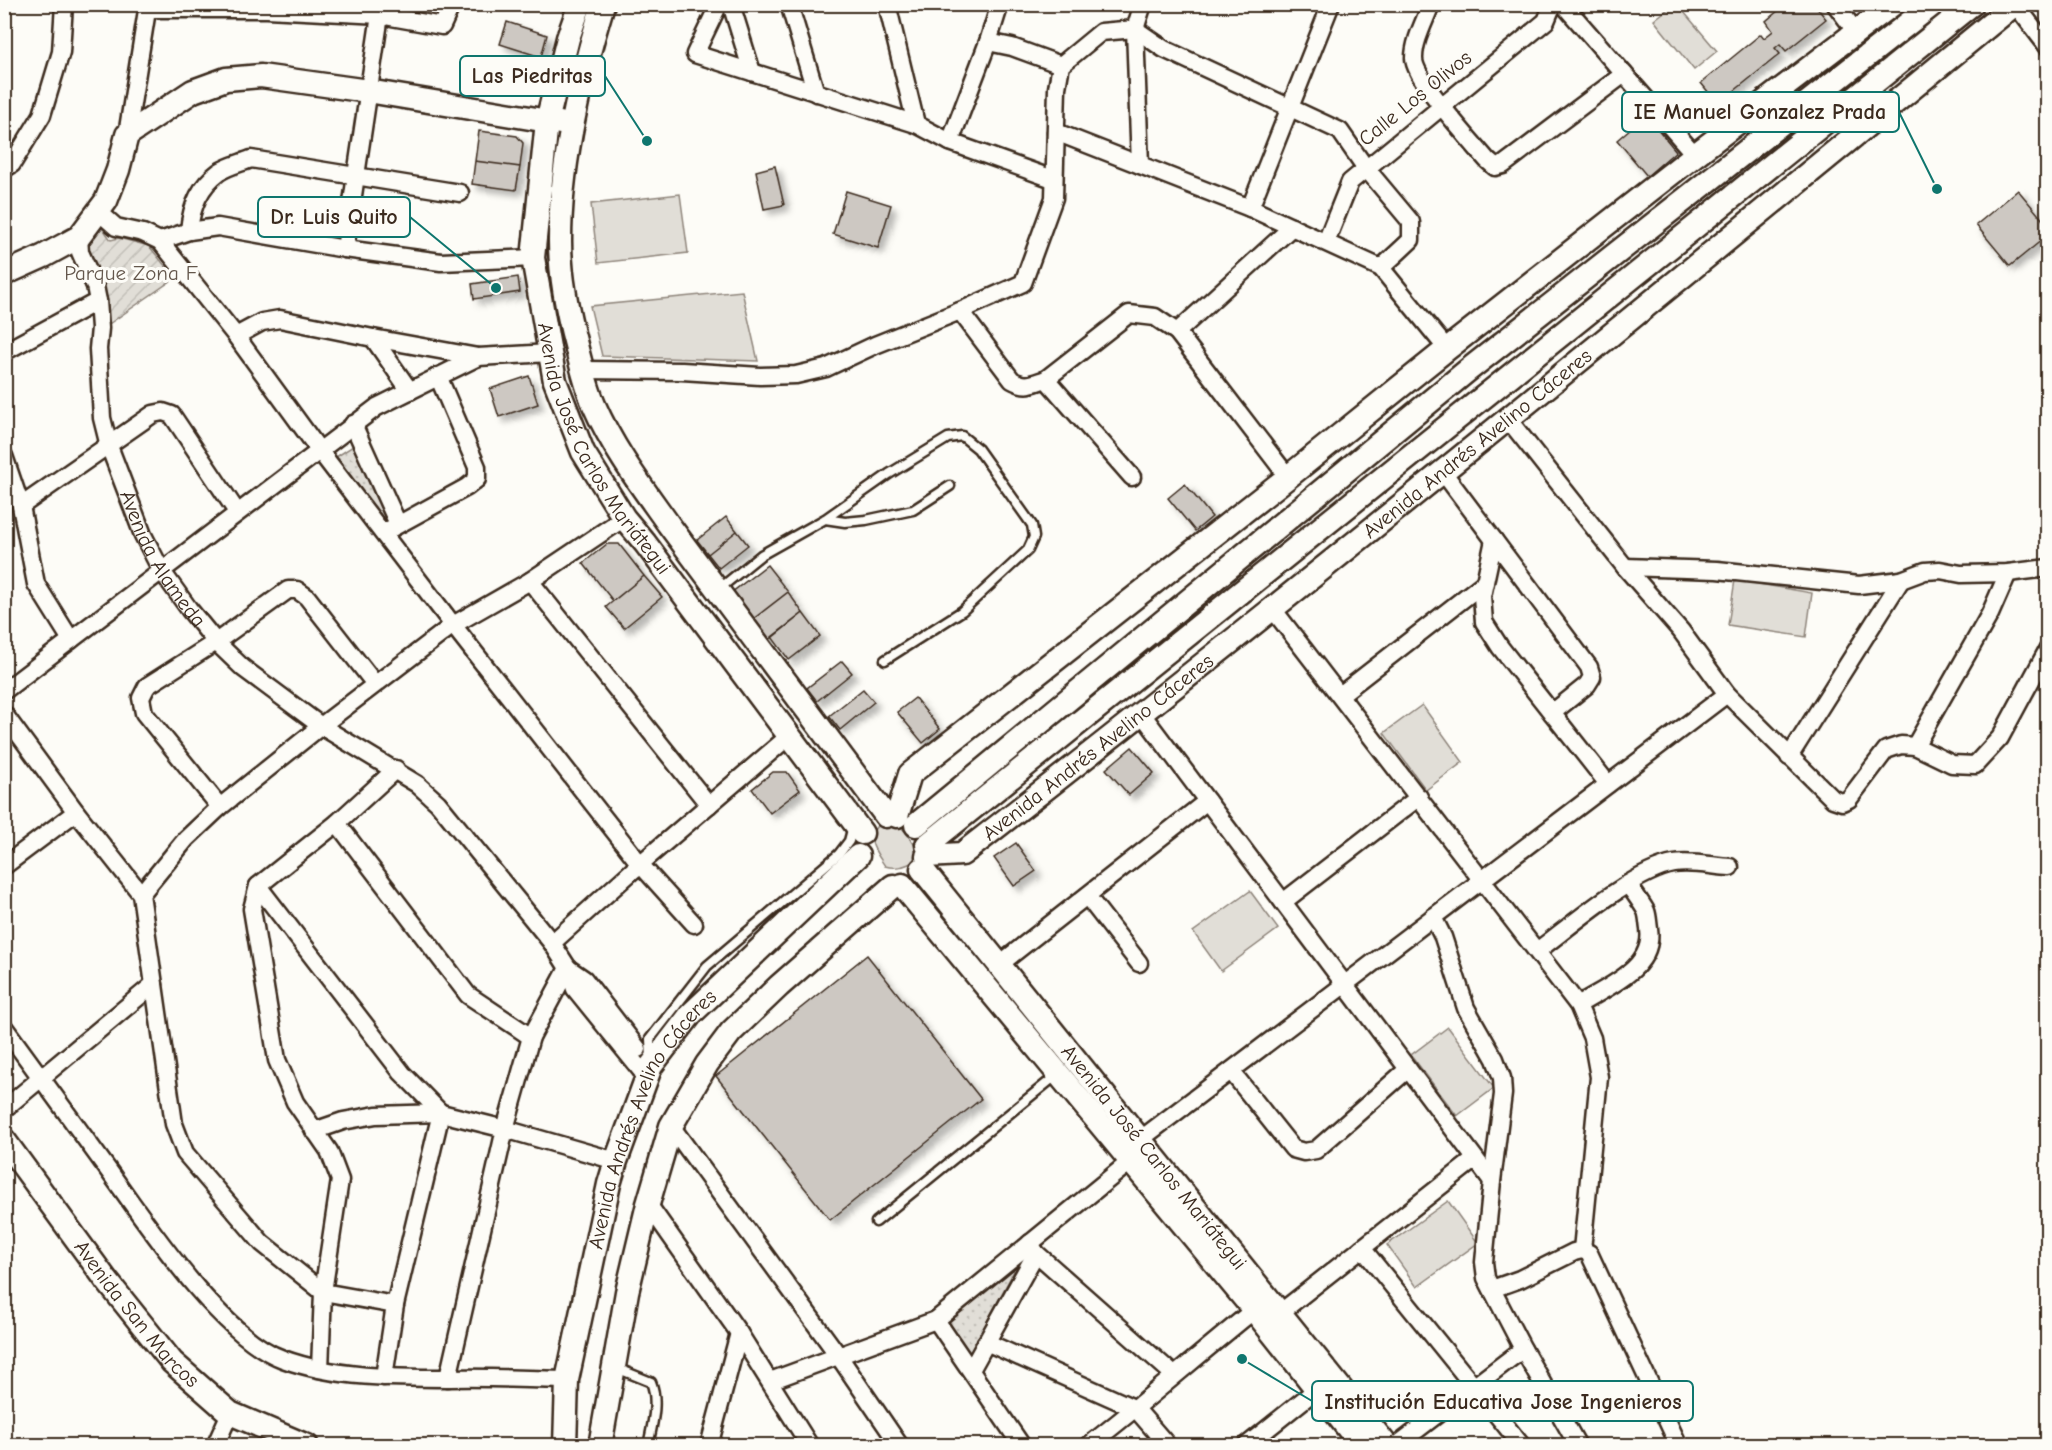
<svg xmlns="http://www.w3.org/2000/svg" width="2052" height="1450" viewBox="0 0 2052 1450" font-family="'Comic Neue',sans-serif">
<defs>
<pattern id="grass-dots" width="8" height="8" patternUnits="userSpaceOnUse" patternTransform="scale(1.5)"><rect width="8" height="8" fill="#e1ded7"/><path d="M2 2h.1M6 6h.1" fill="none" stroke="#c2bfb8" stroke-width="1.8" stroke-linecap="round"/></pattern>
<pattern id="garden-furrows" width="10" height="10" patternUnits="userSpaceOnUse" patternTransform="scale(1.5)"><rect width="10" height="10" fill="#e1ded7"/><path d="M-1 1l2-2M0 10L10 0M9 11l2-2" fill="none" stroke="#c2bfb8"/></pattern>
<filter id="shadow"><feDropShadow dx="5.5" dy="5.5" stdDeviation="3" flood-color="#0004"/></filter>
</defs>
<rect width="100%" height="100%" fill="#fdfcf7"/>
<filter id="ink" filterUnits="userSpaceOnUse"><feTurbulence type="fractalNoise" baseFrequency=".0167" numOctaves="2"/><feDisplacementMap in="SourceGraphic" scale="12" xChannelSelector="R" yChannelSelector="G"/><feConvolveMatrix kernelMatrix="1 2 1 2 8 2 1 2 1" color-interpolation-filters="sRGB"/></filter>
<g filter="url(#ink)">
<path fill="url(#grass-dots)" stroke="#8e847a" stroke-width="1.5" d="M356,444l42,94 -62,-81z
M1010,1267l4,4 -43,80 -4,3 -21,-33z"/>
<path fill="#e1ded7" stroke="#8e847a" stroke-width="1.5" d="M1673,5h5l39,46 -23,19 -40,-50z
M680,194l8,59 -90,10 -7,-59z
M742,291l16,70 -156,-5 -12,-50z
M1735,580l77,13 -6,44 -78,-12z
M1422,705l41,57 -37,28 -42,-57z
M881,822l19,3c4,6 11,13 15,21 8,18 -16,24 -30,20 -10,-15 -22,-29 -4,-44z
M1250,891l28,38 -57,42 -28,-39z
M1448,1027l46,61 -37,28 -46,-61z
M1448,1201l30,42 -61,44 -30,-42z"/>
<path fill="url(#garden-furrows)" stroke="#8e847a" stroke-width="1.5" d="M96,225l8,5 7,10 8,-2 30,8 26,32 -69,48 -5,-46 -14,-30 -2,-12z"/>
<path fill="#cdc8c2" stroke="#3b2a1e" stroke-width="1.5" filter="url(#shadow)" d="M1786,4h28l12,15 -40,32 -6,-7 -5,4 5,6 -62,50 -17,-21 60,-49 3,4 9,-7 -7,-10z
M507,22l40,13 -6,22 -41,-13z
M1646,115l30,36 -29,25 -30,-36z
M479,131l38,5 6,7 -3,24 -45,-6z
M475,161l45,6 -4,23 -44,-6z
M775,166l9,39 -20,4 -8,-38z
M2018,190l30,36v9l-38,31 -34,-41z
M846,191l45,14 -13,43 -45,-14z
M518,277l2,15 -46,7 -2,-15z
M529,376l9,28 -39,13 -9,-28z
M1185,484l27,33 -17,14 -27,-33z
M726,517l11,14 -29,23 -11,-14z
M737,531l11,14 -29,23 -11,-14z
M607,544h12l25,32 -31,25 -30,-38z
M767,565l21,27 -36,28 -21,-27z
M644,576l18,21 -38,31 -18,-21z
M788,592l15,21 -35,28 -16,-21z
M803,613l17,23 -31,24 -17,-23z
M842,661l10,12 -35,28 -10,-13z
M863,689l11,13 -34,28 -11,-14z
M915,698l25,31 -17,14 -26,-31z
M1132,747l22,26 -25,22 -23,-26z
M773,772h14l13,18 -30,23 -18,-24z
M1016,843l20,28 -22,15 -20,-28z
M867,955l114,144 -151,121 -114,-144z"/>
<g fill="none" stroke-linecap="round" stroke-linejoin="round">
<g stroke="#3b2a1e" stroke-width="13">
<path id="lane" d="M825,519l20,3 21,-2 47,-10 37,-24
M719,589l42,-34 64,-36 64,-45 59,-36 14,-2 16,13 54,76 2,12 -6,13 -66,61 -77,49
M651,1058l-1,-19 57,-73 132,-112 10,-13 4,-15
M876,1222l182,-148
M614,1367l37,15c8,19 1,44 -3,64"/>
</g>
<g stroke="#3b2a1e" stroke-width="21">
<g id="street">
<path d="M719,4l-24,50 221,70 34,18 103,37"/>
<path d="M731,4l21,68"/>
<path d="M789,4l27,89"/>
<path d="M887,4l29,120"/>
<path d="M1431,4c-6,17 -17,36 -17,54 -1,20 58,84 73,102l8,7 8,-2 121,-91"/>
<path d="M1563,4l132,151"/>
<path d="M1835,4l21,28"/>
<path d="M2015,4l33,43"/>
<path d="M147,9h120l113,6 62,11 10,-22"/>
<path d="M988,42l12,-38"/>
<path d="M1056,132l194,76 131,60 66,81"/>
<path d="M127,135l21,-131"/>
<path d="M950,142l38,-100 24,5 49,18"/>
<path d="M1140,165l-5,-136 8,-25"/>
<path d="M4,169l8,-5 30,-49 19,-63 3,-48"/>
<path d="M1250,208l81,-204"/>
<path d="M99,212l17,15 27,6 17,8 76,95 83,114 134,175 187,239 54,60"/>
<path d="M189,231c2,-23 11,-45 30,-59 9,-6 22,-9 32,-13l209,34"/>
<path id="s1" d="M79,237l1,15 15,34 3,15 2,27 -2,21 4,69 7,28 34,89 18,35 28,39 27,33 27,26 78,58 96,58 21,19 114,140 16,25 7,21 73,90"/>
<path d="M160,241l29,-10 29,-4 127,22 96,13 92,-4"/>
<path d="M1326,242l24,-60 196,-161 7,-17"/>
<path d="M345,249l35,-234 4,-10"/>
<path d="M960,311l52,69c14,8 19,4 34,-1l83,-65 26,3 22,15 111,145"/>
<path d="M1177,332l115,-105"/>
<path d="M236,336l26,-14 18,-3 93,19 105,19 72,-4"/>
<path d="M373,338l37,53"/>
<path d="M4,352l94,-51"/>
<path d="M582,370l100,1 78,5 36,-1 30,-7 49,-23 85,-34 63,-28 31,-85 3,-110 4,-23 40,-33 34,-3 29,20 176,82 25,36 46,55v18l-30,28"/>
<path d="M1046,379l86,98"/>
<path d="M1508,419l117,148 56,64 46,63 106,105 9,3 7,-3 37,-49 15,-5 14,1 37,18 23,1 25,-27 48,-89"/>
<path d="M353,424l45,100"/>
<path d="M4,456l17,50 15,78 35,56"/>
<path d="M1443,472l146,195 3,10 -5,8 -35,28"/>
<path d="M21,506l132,-92 10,-2 9,3 65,97"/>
<path d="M383,533l84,-46 10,-8v-12l-39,-91"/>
<path d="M1494,540l-12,56 2,26 16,25 108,137"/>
<path d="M1625,567l92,3 142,15 42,-5 24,-9 15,-1 21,4 47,-1 40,-5"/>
<path d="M530,581l179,224"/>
<path d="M1272,608l306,397 14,33 7,39 -17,173"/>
<path d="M4,691l373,-284 101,-50"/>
<path d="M1340,695l145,-113"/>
<path d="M4,714l72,98 65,82 33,230 11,29 77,90 61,49 72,13"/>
<path d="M1142,714l350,467"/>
<path d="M1915,746l75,-132 18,-41"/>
<path d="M1789,757l112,-177"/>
<path d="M220,807l-76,-94 -3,-15 6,-12 69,-44 72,-52h9l10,7 68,87"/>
<path d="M337,823l131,172 63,42"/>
<path d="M4,866l72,-54"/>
<path d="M258,886l144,187 39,40 -46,192 -11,72"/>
<path d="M141,894l45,-55 34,-32 101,-81 132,-101 77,-44 94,-63"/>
<path d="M1087,896l52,67"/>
<path d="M1283,902l136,-105"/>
<path d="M1433,917l10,20 23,71 29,51 7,19 1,16 -11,87 -8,81 2,16 37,71 55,97"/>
<path d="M552,943l88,-79 148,-127"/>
<path d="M1537,951c35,-26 96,-80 137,-87 17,-3 39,2 56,3"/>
<path d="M1000,964l207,-163"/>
<path d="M568,968l16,11 54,70"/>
<path d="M1578,1005c28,-18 77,-36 71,-76 -1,-6 -1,-13 -3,-18 -5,-9 -12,-18 -18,-27"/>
<path d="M4,1027c34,47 68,94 102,140 39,54 115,170 177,192 52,19 111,19 166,19 40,-1 79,1 118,2"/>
<path d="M1231,1071l62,78 11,3 12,-2 92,-81"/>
<path d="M4,1109l150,-125"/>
<path d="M671,1126l167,229 62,91"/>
<path d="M314,1131l29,-10 33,-6 65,-2 64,16 111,32"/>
<path d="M648,1204l91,129 71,113"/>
<path d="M1030,1243l6,10 138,122"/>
<path d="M1362,1248l160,198"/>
<path d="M1492,1289l28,-10 54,-27 8,-2 7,3 90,193"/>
<path d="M1281,1312l194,-153"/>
<path d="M936,1320l86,126"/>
<path d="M986,1342l150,67 32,37"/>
<path d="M320,1369l3,-77 17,-112 -11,-29 -34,-49 -18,-42 -25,-151 6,-23 79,-63 59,-54"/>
<path d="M971,1370l65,-117"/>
<path d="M448,1378l57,-249 26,-92 37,-69"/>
<path d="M770,1381l166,-61 195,-159 10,-22 586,-445"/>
<path d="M215,1446l15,-33"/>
<path d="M709,1446l30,-113"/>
<path d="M1088,1446c57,-44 110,-91 166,-136"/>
<path d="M1246,1446l71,-57"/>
<path d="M1396,1446l127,-97"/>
</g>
</g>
<g stroke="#3b2a1e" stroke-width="27">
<g id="secondary">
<path id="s2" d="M580,4l-12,34 -21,83 -14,137 22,123 28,71 41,66 21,25 217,290"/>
<path d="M603,4c-23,75 -43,159 -43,237 0,35 7,70 16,104 5,20 10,41 18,60 19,44 48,82 75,120l217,291"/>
<path d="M4,274l40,-18 35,-19 27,-36 12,-31 9,-35 66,-44 33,-12 35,-3 107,15 192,32"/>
<path d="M897,816l13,-42 378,-297 159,-128 248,-194 198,-151"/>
<path d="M916,825l551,-454 466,-367"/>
<path d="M927,845l1045,-841"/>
<path id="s3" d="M927,856l35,-2c356,-277 704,-564 1053,-850"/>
<path id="s4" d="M922,869l465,577"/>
<path d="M902,885l352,425 108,136"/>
<path id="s5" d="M4,1140l103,141 65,81 58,51 77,33"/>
<path id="s6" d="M565,1446l2,-66 42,-196 7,-23 35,-95 40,-52 167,-158"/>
<path d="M600,1446l27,-154 21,-88 23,-78 36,-62 24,-32 48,-46 114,-100"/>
</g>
</g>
<use href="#lane" stroke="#fdfcf7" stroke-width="8"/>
<use href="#street" stroke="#fdfcf7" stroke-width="16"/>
<use href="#secondary" stroke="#fdfcf7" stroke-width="22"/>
</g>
</g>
<g text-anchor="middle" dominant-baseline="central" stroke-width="6" stroke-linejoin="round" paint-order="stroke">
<g font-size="21" fill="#3b2a1e" stroke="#fdfcf7">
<text transform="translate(1415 98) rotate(-39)">Calle Los Olivos</text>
<text stroke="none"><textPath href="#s3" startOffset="694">Avenida Andrés Avelino Cáceres</textPath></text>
<text stroke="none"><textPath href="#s2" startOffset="466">Avenida José Carlos Mariátegui</textPath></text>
<text stroke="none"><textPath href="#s1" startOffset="339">Avenida Alameda</textPath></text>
<text stroke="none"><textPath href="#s3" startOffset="208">Avenida Andrés Avelino Cáceres</textPath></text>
<text stroke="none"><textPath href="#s6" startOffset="344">Avenida Andrés Avelino Cáceres</textPath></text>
<text stroke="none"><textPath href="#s4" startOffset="370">Avenida José Carlos Mariátegui</textPath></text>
<text stroke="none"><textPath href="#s5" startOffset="219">Avenida San Marcos</textPath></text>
</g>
<g font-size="21" fill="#64574c" stroke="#fdfcf7">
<text x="131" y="273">Parque Zona F</text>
</g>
</g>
<path fill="none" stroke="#0f766e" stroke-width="2" d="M647 141L605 76M1937 189L1899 112M496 288L410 217M1242 1359L1312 1401"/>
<g fill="#0f766e" stroke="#fdfcf7" stroke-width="2">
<circle cx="647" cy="141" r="6"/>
<circle cx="1937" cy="189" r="6"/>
<circle cx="496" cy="288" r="6"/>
<circle cx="1242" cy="1359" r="6"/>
</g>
<g fill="#fdfcf7" stroke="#0f766e" stroke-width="2">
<rect x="460" y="56" width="145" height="40" rx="6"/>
<rect x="1622" y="92" width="277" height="40" rx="6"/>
<rect x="258" y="197" width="152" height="40" rx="6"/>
<rect x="1312" y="1381" width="381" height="40" rx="6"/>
</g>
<g font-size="22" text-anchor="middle" font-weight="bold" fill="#3b2a1e">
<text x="532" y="83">Las Piedritas</text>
<text x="1760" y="119">IE Manuel Gonzalez Prada</text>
<text x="334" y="224">Dr. Luis Quito</text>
<text x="1503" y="1409">Institución Educativa Jose Ingenieros</text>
</g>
<rect width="2052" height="1450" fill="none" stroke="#fdfcf7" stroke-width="24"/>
<rect x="12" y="12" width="2028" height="1426" fill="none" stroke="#3b2a1e" stroke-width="2" filter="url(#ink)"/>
</svg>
